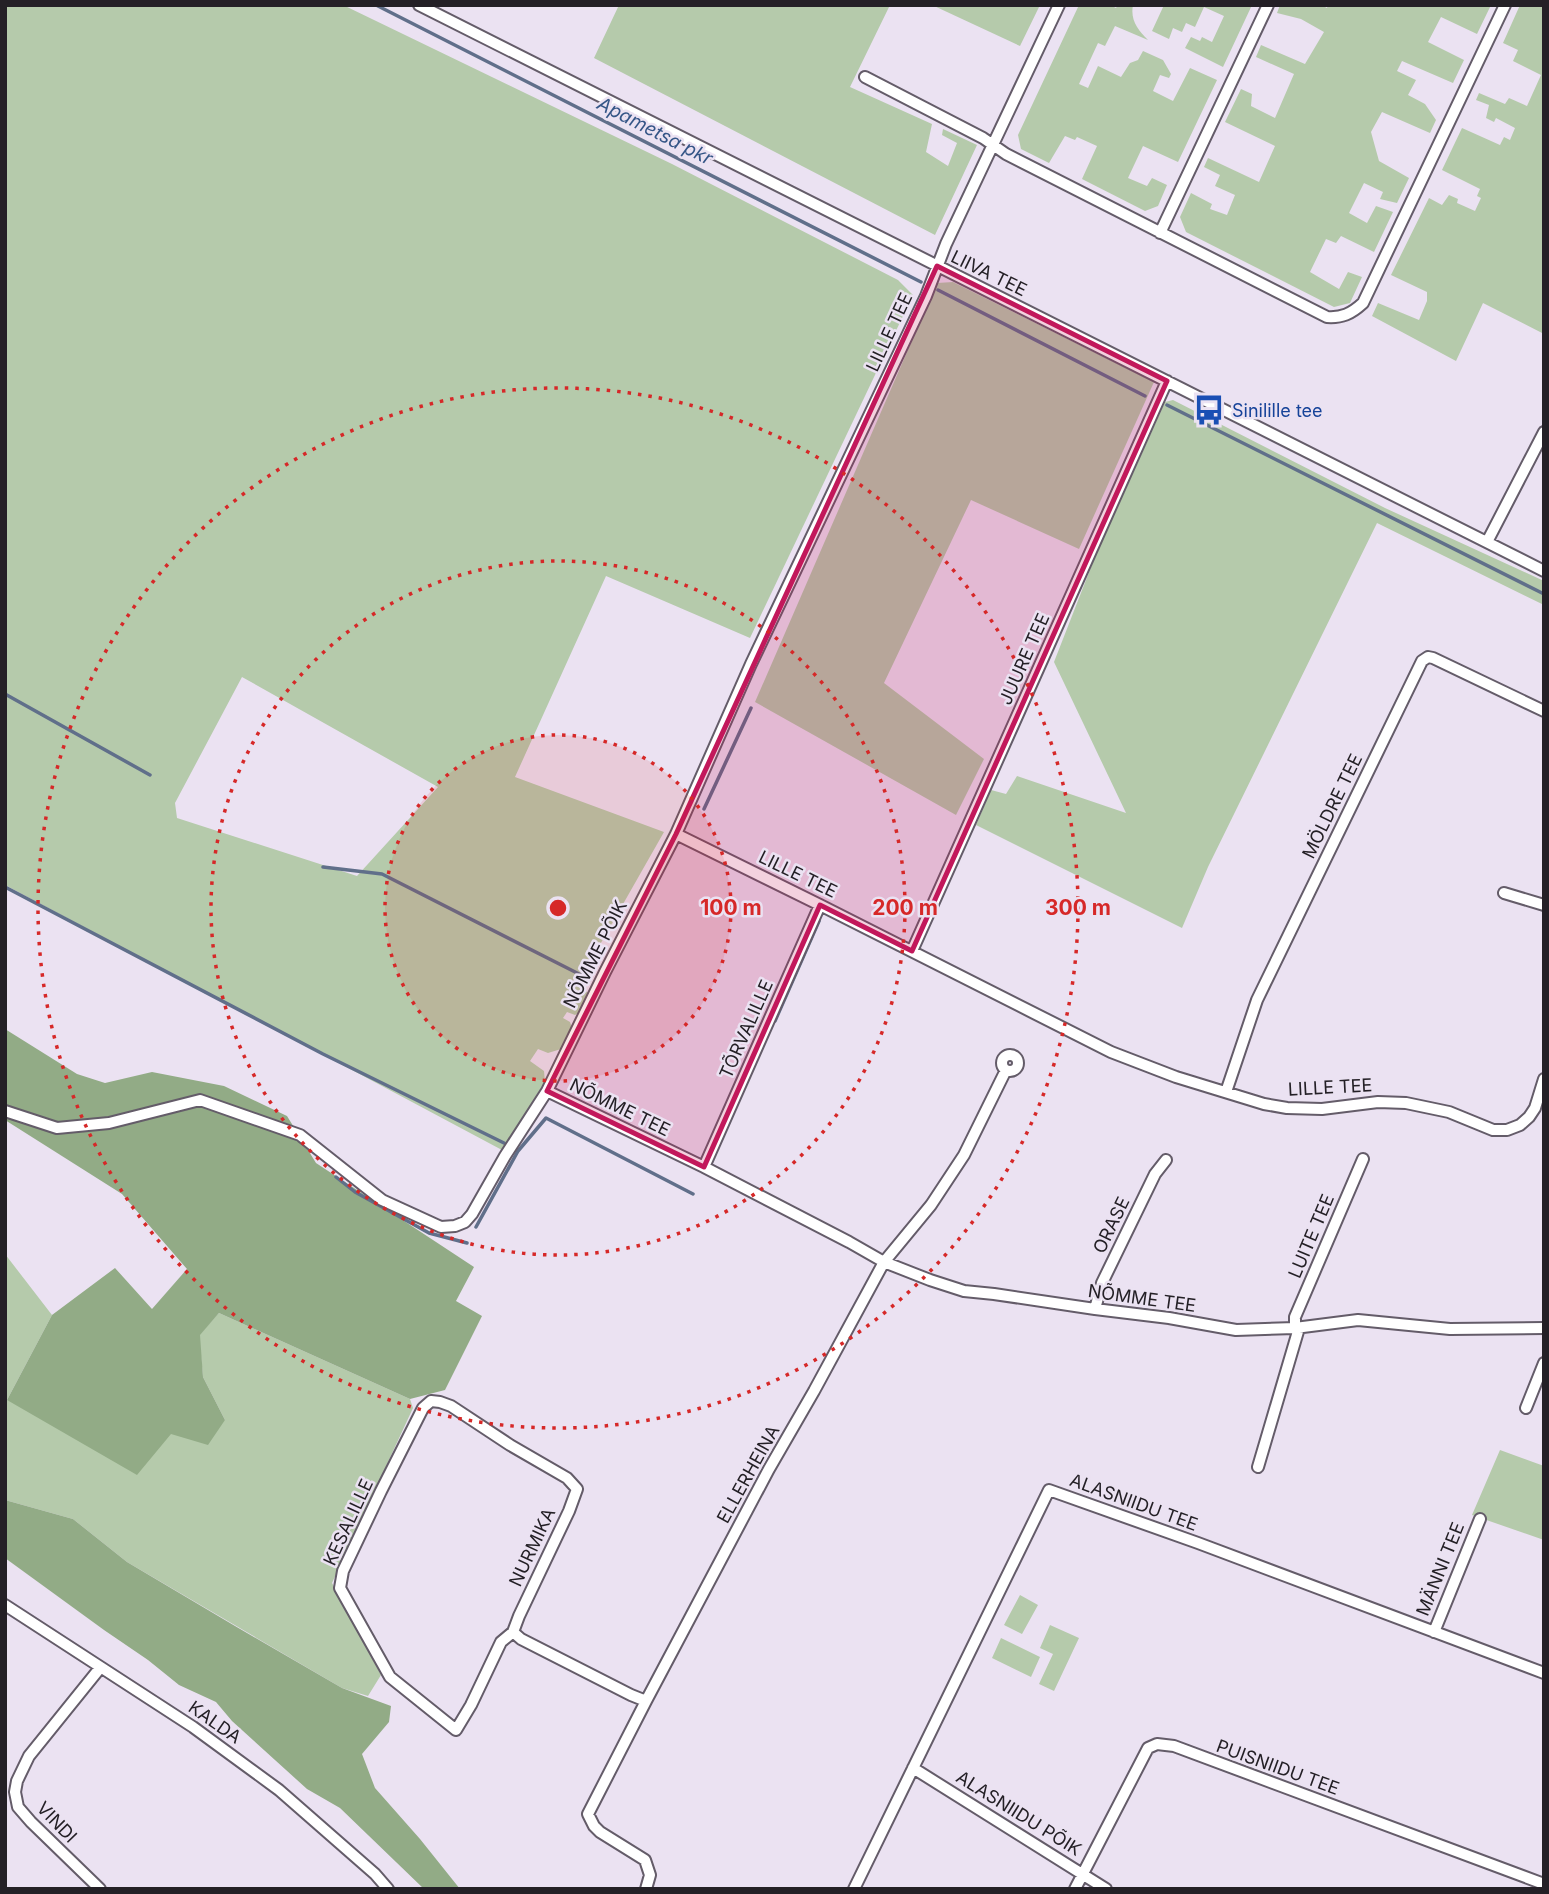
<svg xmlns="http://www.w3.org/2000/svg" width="1549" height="1894" viewBox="0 0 1549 1894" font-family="Inter,sans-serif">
<rect width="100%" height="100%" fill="#ebe2f2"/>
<path fill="#b5caab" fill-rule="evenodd" d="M5,5h338l329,159 226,116 15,15 -163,343 -144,-62 -91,201 149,55 -87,153 11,8 -8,19 -5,3 -8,-3 -4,6 7,4 2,6 -11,21 -13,4 -10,-4 -8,12 14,10 1,11 -43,68 -497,-265zM242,677l196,110 -81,89 -180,-58 -2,-15z
M619,5h271l-40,82 82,37 -6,28 22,14 9,-23 -15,-8 1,-6 34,16 -42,90 -341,-177z
M932,5h108l-20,41z
M1079,5h31l6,3 2,-3h15c-3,15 5,25 15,35l-33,-14 -10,20 -7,-3 -19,41 9,4 10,-22 23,11 9,-14 8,-3 5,-9 20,9 8,14 -2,4 -9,-3 -7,16 20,10 17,-33 27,12 -39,82 -35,-16 -15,32 19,8 5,-8 15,7 -9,21 -13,5 -63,-32 15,-33 -20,-9 -2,3 -10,-4 -16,27 -28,-14 -3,-14z
M1164,5h88l-29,62 -38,-19 6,-11 9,4 2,-4 10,5 12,-26 -20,-9 -9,20 -9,-4 -4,9 -9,-4 -4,11 -17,-8z
M1280,5h41l6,3 1,-3h163l-14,29 -36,-17 -13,25 36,18 -11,23 -51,-22 -5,10 19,9 -8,15 17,9 11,16 -6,13 -48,-21 -11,20 8,29 30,17 -12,25 -17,-4 3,-7 -19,-9 -15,30 18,10 9,-17 17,6 -19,40 -33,-16 -5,7 -10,-4 -16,33 29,17 9,-17 14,5 -12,26 -16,4 -148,-75 -6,-15 11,-24 21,11 -2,5 17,6 8,-20 -20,-9 5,-11 -16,-8 4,-9 51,24 16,-36 -50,-24 16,-33 11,5 -1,12 24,12 19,-44 -38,-17 5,-12 44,19 19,-32 -23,-13 -24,-6z
M1520,5h24v329l-61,-31 -27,58 -84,-45 6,-13 41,17 8,-19v-9l-36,-17 38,-77 13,7 7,-10 9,4 -1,4 18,8 6,-13 -4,-2 3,-7 -38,-19 20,-42 38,17 4,-8 6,3 5,-12 -19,-10 -2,4 -8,-4 3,-13 -13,-5 3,-7 26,11 4,-6 18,8 14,-31 -28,-14 5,-11 -15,-7z
M953,282l201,100 -75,167 -108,-49 -87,183 100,76 -28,56 -201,-113 182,-419z
M1173,400l212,108 159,73v24l-167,-82 -169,344 -26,61 -206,-103 15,-35 15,4 11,-18 109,37 -72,-151 41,-105 70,-155z
M5,1254l47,61 -45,85 164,34 54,-14 -22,-43 -4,-42 20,-22 191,86 3,9 -81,175 49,92 -13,21 -26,-8 -215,-126 -54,-43 -68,-19z
M1500,1450l44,16v74l-72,-25z
M1020,1595l18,10 -16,29 -18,-9z
M1050,1625l29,13 -25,53 -15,-7 14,-30 -13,-6z
M1001,1638l39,19 -9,20 -39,-19z"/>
<path fill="#92ab86" d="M5,1029l72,45 28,9 47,-11 72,14 63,30 29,47 158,104 -18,34 26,15 -37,74 -35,9 -191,-86 -19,22 3,42 22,43 -17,25 -37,-11 -34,41 -130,-75 45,-85 63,-47 37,41 35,-40 -65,-75 -117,-74z
M5,1500l68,19 54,43 108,64 107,62 49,18 -2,16 -27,32 13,34 45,51 40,50h-36l-84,-81 -33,-19 -75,-68 -16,-19 -37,-17 -31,-25 -44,-30 -99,-72z"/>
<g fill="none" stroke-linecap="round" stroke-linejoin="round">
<path stroke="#606f8a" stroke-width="3.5" d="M376,5l545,277
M938,290l207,106
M1167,405l377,189
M5,694l145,81
M704,809l47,-101
M323,867l59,7 203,103
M5,887l318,167 181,89
M775,1021l44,-100
M336,1177l19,15 74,41 38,10
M476,1227l42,-76 28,-33 147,76"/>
<g stroke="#645c69" stroke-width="14">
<path id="street" d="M419,5l1125,566
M865,77l118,61 23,16 321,163c15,1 24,-3 36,-14l142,-298
M1160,233l108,-228
M1487,542l57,-110
M676,834l144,71 291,147 65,25 88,27 23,4 35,1 56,-7 28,1 43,9 44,18h14l13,-5 9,-8 6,-9 9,-29
M1504,893l40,12
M912,951l255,-570
M1002 1063a8 8 0 1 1 16 0a8 8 0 1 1-16 0Z
M547,1091l58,-119 71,-138 75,-170 175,-368 20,-52 113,-239
M1226,1092l31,-92 165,-339 6,-4 5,1 111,53
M5,1111l52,17 52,-5 91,-23 100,35 82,65 59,27 14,-1 10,-4 7,-8 33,-58 42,-65 157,76 145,75 35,20 46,18 34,11 30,3 101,15 74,9 67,12 59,-2 63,-8 92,9 94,-1
M704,1167l116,-262
M1095,1309l7,-26 53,-109 11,-14
M1295,1328v-11l68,-158
M1526,1408l18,-45
M1258,1467l41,-139
M5,1605l188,122 86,63 96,84 13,15
M513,1632l-12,10 -30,63 -15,25 -66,-53 -50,-89 3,-17 38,-80 42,-83 8,-7 9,1 11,4 59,39 57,33 10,11 -8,22 -50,105 -6,16 8,7 110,56 15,6
M1434,1632l46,-113
M100,1668l-71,88 -12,25 -2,11 3,15 13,15 69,67
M913,1768l193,121
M646,1889l4,-14 -5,-15 -45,-28 -6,-6 -6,-12 58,-113 123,-232 45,-78 70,-129 47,-57 33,-50 42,-85
M854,1889l195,-399 149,53 346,130
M1075,1889l73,-141 9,-4 17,2 370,138"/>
</g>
<use href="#street" stroke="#fff" stroke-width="10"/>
</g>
<path fill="#c2185b" fill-opacity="0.2" stroke="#c2185b" stroke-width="5" stroke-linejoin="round" d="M937,266l230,115 -255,570 -92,-46 -116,262 -157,-76 129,-257z"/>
<circle cx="558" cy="908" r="173" fill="#d62828" fill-opacity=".12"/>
<g fill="none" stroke="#d62828" stroke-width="3.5" stroke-dasharray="3.5 7">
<circle cx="558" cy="908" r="173"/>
<circle cx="558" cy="908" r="347"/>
<circle cx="558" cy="908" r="520"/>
</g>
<defs>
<g id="bus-bare" transform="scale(2.415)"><path d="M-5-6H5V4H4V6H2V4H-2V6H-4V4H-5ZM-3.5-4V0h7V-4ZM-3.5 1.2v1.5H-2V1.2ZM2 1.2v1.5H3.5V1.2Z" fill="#1a4fb4" stroke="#ebe2f2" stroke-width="2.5" paint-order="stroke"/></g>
</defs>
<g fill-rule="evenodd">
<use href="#bus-bare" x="1209" y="410"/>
</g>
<g text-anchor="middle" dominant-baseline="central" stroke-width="5" stroke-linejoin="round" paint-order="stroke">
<g font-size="18" fill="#242026" stroke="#ebe2f2">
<text transform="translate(989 273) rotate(26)">LIIVA TEE</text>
<text transform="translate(889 332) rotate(-65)">LILLE TEE</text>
<text transform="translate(1024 659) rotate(-66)">JUURE TEE</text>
<text transform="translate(1332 806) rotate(-64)">MÖLDRE TEE</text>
<text transform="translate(798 874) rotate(26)">LILLE TEE</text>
<text transform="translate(595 954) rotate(-63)">NÕMME PÕIK</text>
<text transform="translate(746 1029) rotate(-66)">TÕRVALILLE</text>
<text transform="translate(1330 1087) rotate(-3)">LILLE TEE</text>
<text transform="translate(620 1107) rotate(26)">NÕMME TEE</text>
<text transform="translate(1111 1225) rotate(-64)">ORASE</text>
<text transform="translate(1311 1236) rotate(-67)">LUITE TEE</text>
<text transform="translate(1142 1298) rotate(8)">NÕMME TEE</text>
<text transform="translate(748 1474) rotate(-61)">ELLERHEINA</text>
<text transform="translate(1134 1502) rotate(20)">ALASNIIDU TEE</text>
<text transform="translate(348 1522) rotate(-65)">KESALILLE</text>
<text transform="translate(532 1547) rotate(-65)">NURMIKA</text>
<text transform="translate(1440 1569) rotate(-68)">MÄNNI TEE</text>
<text transform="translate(215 1722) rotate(35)">KALDA</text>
<text transform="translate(1278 1767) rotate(20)">PUISNIIDU TEE</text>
<text transform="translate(1019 1813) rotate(32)">ALASNIIDU PÕIK</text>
<text transform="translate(57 1822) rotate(46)">VINDI</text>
</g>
<g font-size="18" fill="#164399" stroke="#ebe2f2" text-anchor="start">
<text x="1232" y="410">Sinilille tee</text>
</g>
<g font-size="19" font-style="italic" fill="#355687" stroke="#ebe2f2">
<text transform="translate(655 131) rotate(27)">Apametsa pkr</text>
</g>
</g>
<circle cx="558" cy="908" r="10" fill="#d62828" stroke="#ebe2f2" stroke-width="3.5"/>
<g font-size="21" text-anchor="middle" font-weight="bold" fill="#d62828" stroke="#ebe2f2" stroke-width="5" stroke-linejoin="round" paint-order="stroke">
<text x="731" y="915">100 m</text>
<text x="905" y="915">200 m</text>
<text x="1078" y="915">300 m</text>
</g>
<rect width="1549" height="1894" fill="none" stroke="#242026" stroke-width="14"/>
</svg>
